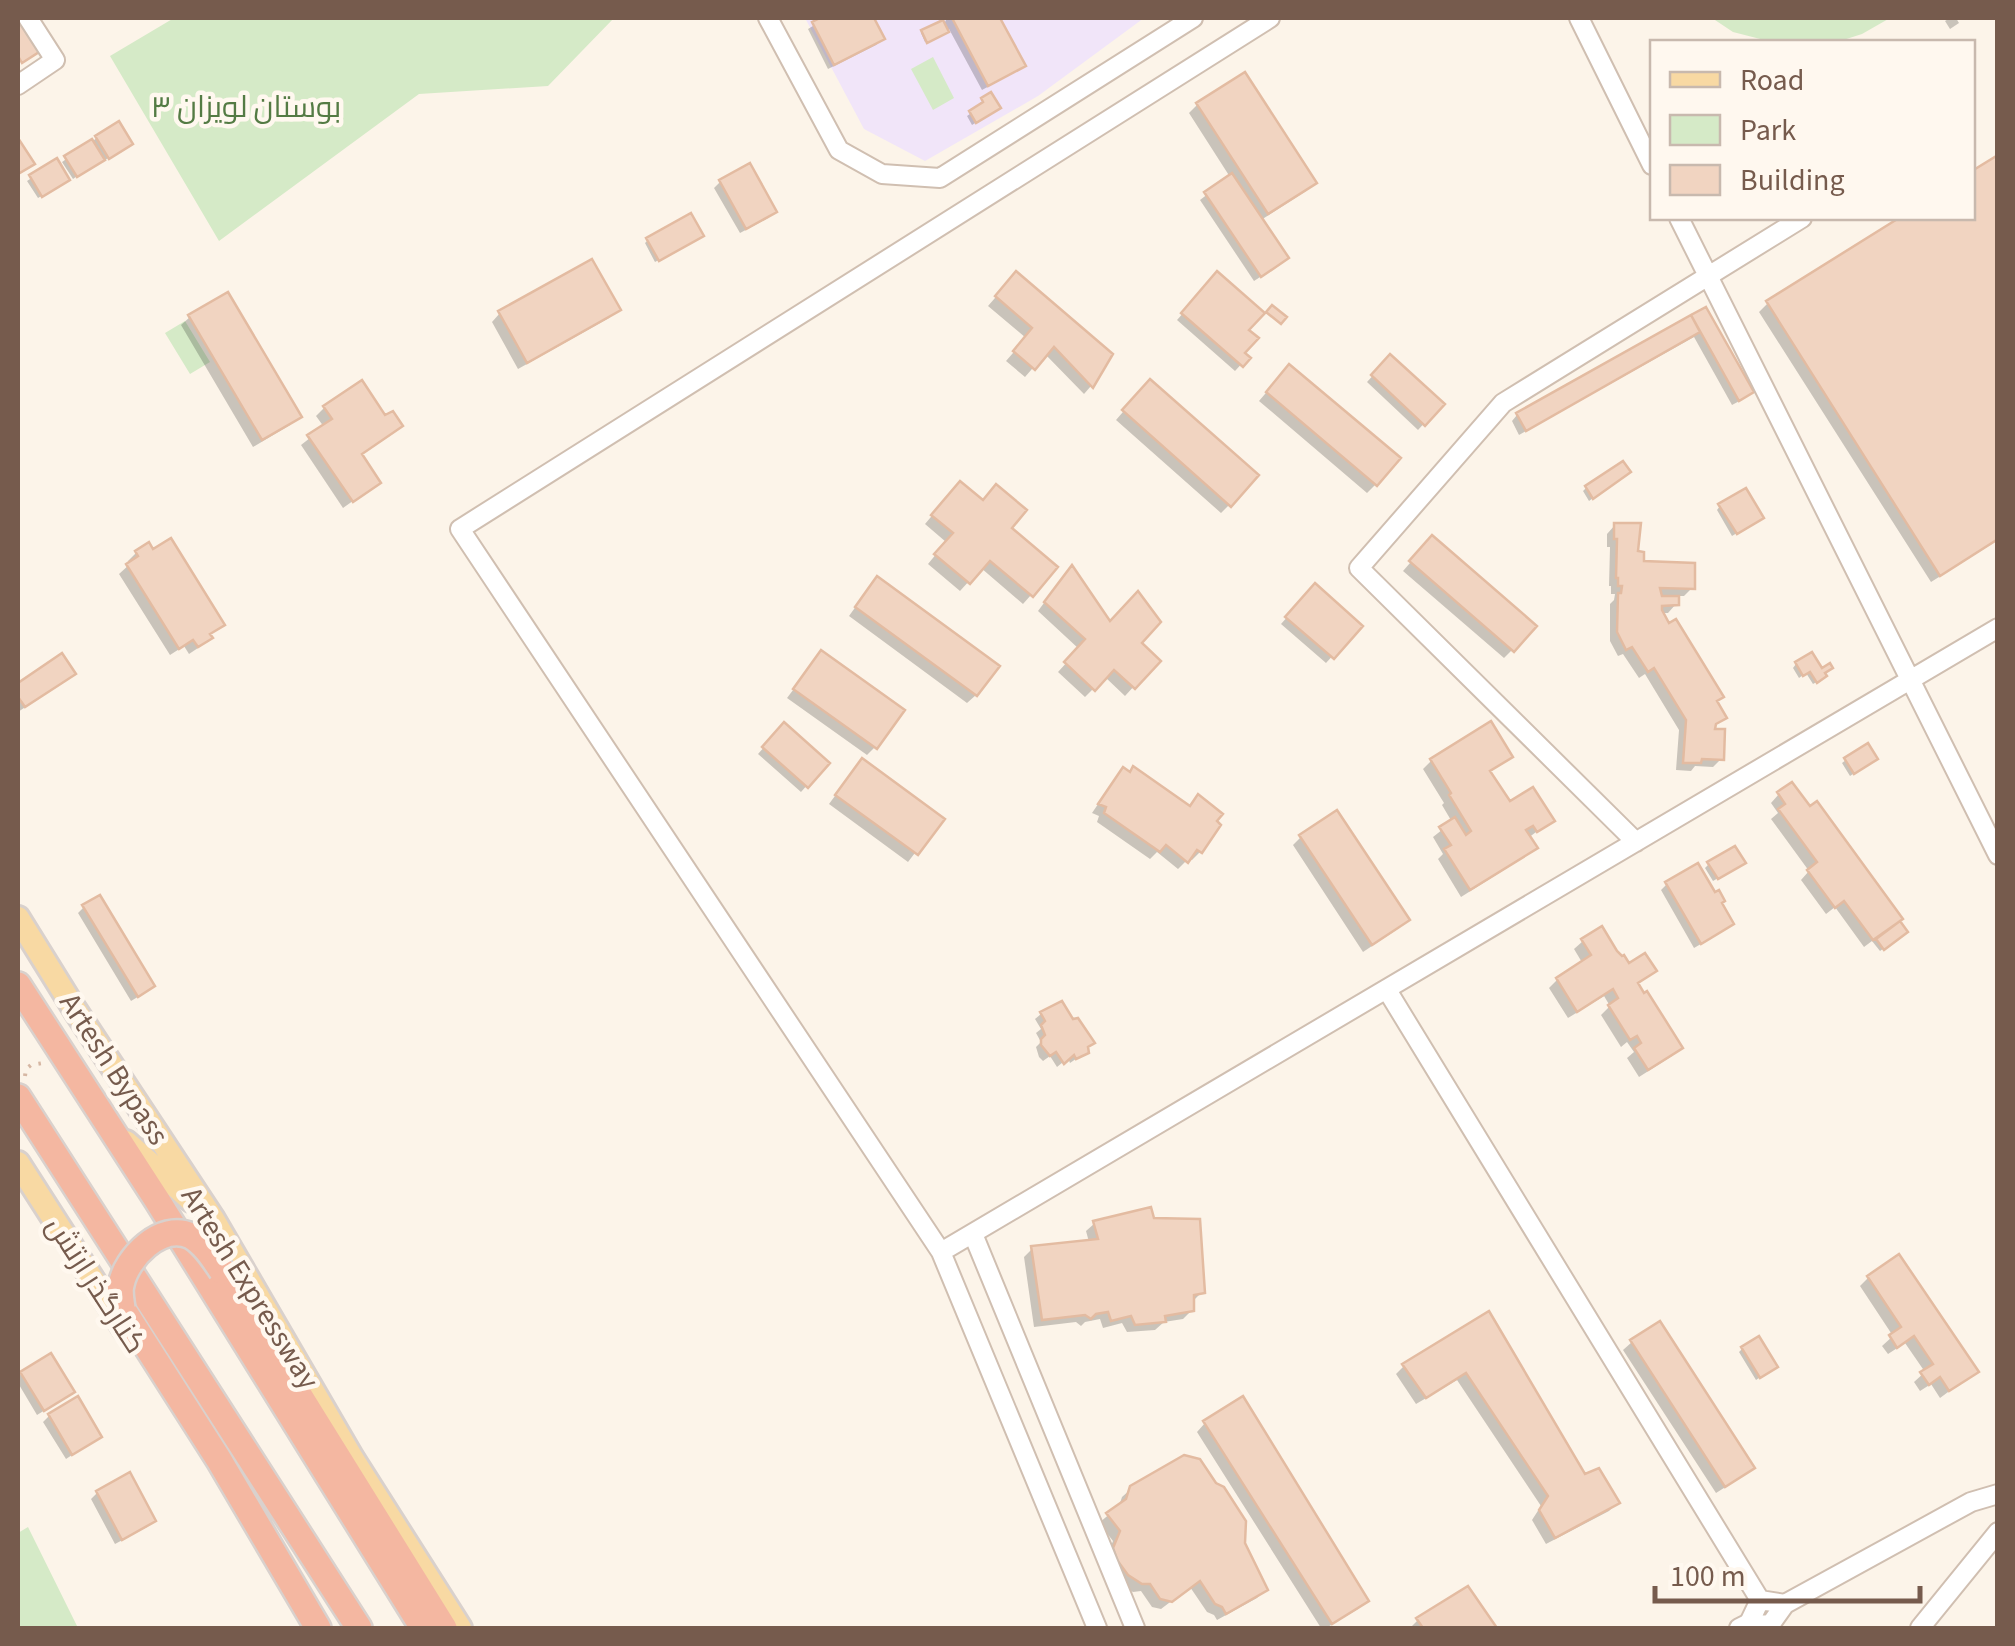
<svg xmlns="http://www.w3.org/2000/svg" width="2015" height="1646" viewBox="0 0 2015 1646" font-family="'Source Sans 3',Cairo,sans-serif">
<rect width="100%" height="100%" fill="#fcf4e9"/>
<path fill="#f1e5f9" d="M805,18h339l-106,78 -113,65 -61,-32z"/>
<path fill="#d5eac7" d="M174,18h440l-66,68 -129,8 -200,147 -109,-185z
M1712,18h178l-28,16 -25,8h-65l-39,-10z
M933,57l21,41 -21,12 -22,-41z
M185,321l25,41 -20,12 -25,-41z
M28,1527l50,101h-60v-95z"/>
<path fill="#0003" d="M826,18h46l10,21 -6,6 -48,24 -20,-40z
M947,18h51l25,48 -6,5 -35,19 -33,-61 -24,13 -4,-9 24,-11z
M1950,18h6l3,5 -9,6 -5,-8z
M1244,75l70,107 -8,9 -45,29 19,44 -26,17 -54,-81 30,-23 -41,-64 8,-8z
M990,95l5,16 -23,14 -5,-9 13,-9 -1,-3z
M97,138l30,9 -22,13 -2,-2 -30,21 -11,-17z
M1998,158v382l-67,42 -172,-270 9,-9 135,-85h69z
M56,162l8,21 -26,15 -11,-17z
M720,182l54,30 -6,6 -28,15 -26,-45z
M698,239l-43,23 -10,-19 3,-3z
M1217,275l29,55 -5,24 6,4 -12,13 -58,-51z
M1008,283l101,71 -18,32 -7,8 -39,-40 -20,23 -19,-16 20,-23 -38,-32z
M617,310l-8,8 -91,51 -26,-47 8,-9z
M1705,311l46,81 -6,6 -13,7 -38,-68 -175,98 -7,-14 5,-6z
M190,317l108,100 -8,8 -37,22 -72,-122z
M1390,357l51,48 -23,25 -51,-48z
M1281,375l95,109 -9,9 -108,-92z
M1142,390l87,115 -8,8 -105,-93z
M324,408l61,11 15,7 -40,30 18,27 -35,25 -42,-63 23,-18 -8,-11z
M1624,475l-35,26 -6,-10 3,-3z
M952,492l56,37 23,66 -8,9 -42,-36 -21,23 -32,-27 18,-22 -21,-18z
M1720,506l37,15 -25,15 -15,-26z
M1615,525l26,38 51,25 -8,8h-8v8l-8,9h-7l62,104 -10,10 8,32 -8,8 -18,-1 -4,5 -15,-1 3,-40 -34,-56 -6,4 -16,-24 -5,2 -8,-15v-37l4,-4 1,-6h-4v-8h-2l1,-39h-3v-13z
M1424,547l88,103 -8,8 -101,-87z
M136,553l86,71 -14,12 1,2 -8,8 -12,8 -5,-8 -14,9 -51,-81 11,-10 -2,-3z
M1064,576l45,48 29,19 19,18 -32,35 -20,-19 -20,20 -27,-25 21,-23 -41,-38z
M1315,586l45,40 -34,37 -45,-39z
M869,588l107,107 -9,8 -118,-87z
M821,653l54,94 -8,8 -80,-57z
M62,657l5,22 -49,33v-26z
M1796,664l26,10 -2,6 -7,4 -7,-11 -7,5 -6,-10z
M784,725l43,38 -26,29 -43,-38z
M1510,756l-21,17 20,32 42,16 -23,17 6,10 -8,8 -65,41 -23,-38 5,-5 -10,-17 19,-15 -10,-17 2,-2 -21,-34 8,-8z
M1846,760l25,2 -21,14 -8,-13z
M854,770l87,49 -33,43 -79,-58z
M1115,779l73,29 10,-11 19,28 -17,27 -8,8 -3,-2 -11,11 -21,-17 -7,7 -53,-37 2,-6 -7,-3z
M1779,794l118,127 8,11 -4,4 -21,15 -8,-10 -8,6 -29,-40 -9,7 -25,-34 8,-9 -38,-52 7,-6 -7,-10z
M1301,837l106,83 -8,8 -36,24 -70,-107z
M1709,864l30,2 -26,15 -8,-13z
M1667,884l64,40 -6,6 -31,18 -33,-58z
M84,907l62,85 -15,9 -53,-88z
M1583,941l32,11 13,14 25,5 -17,14 44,63 -8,8 -33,21 -12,-19 7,-6 -7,-10 -6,5 -20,-32 9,-9 -6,-10 -36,22 -19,-30 8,-8 26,-16 -9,-15z
M1041,1014l44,35 1,3 -16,11 -2,-5 -11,9 -7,-11 -7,5 -4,-4 -3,-10 5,-5 -5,-9 5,-4 -6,-10z
M1152,1220l50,72 -8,8 -2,10 -9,9 -19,3 -9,8 -28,2 -5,-9 -19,5 -3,-9 -15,3 -4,4 -5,-4 -42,5 -10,-70 9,-9 56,-6 -3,-11 9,-8z
M1868,1278l107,94 -35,26 -9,-14 -11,7 -6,-9 11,-10 -20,-29 -17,11 -6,-8 11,-10 -33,-50z
M1488,1314l95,164 34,25 -8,8 -63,33 -14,-24 9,-14 -84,-126 -41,24 -20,-30 8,-8z
M1632,1342l120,125 -9,9 -27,17 -93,-143z
M1742,1349l29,21 -15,10 -17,-28z
M21,1374l45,23 -29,18 -19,-32v-5z
M49,1416l50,21 -33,22 -23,-37z
M1205,1423l161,177 -8,9 -32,19h-5l-124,-196z
M1132,1488l111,56 22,46 -8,8 -40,22 -3,-5 -7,-3 -17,-25 -29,22 -9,-2 -11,-16 -8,1 -14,-9 -13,-25 7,-17 -14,-18 20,-17 3,-9z
M97,1493l56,28 -6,6 -32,17 -24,-45z
M1467,1590l27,38h-84l8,-8z"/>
<path fill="#f1d4c1" stroke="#e3bba1" stroke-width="2.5" d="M18,18l21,34 -17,11 -4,-7z
M820,18h54l11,21 -51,26 -22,-43z
M952,18h48l26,48 -38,20z
M943,20l6,12 -22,11 -6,-13z
M1245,72l72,111 -49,31 -72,-111z
M991,92l10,16 -25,15 -7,-12 14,-9 -2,-4z
M119,121l14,23 -24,15 -14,-23z
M18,138l17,26 -17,10z
M92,139l13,21 -28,17 -13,-21z
M1998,155v384l-58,37 -174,-275 133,-83h73v-47z
M57,158l13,22 -28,17 -13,-22z
M750,163l27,49 -31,17 -27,-49z
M1232,173l57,85 -28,19 -57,-85z
M691,213l13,23 -45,25 -13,-23z
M592,259l29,51 -94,53 -29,-52z
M1016,271l97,83 -20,34 -39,-41 -19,23 -22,-19 19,-23 -37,-32z
M1217,271l48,42 -16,17 10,8 -14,15 6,5 -8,9 -62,-54z
M228,292l74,125 -40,23 -74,-125z
M1272,305l15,12 -6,7 -15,-12z
M1706,307l48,85 -15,9 -48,-86z
M1691,315l9,17 -174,99 -10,-18z
M1390,354l55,50 -20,22 -54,-51z
M1289,364l112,94 -24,28 -111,-94z
M1150,379l109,96 -28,32 -109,-97z
M362,380l23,35 8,-4 10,15 -41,28 19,29 -28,19 -46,-67 25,-16 -9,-13z
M1623,461l8,11 -38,27 -8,-13z
M960,481l23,19 13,-16 31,26 -15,18 46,39 -25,30 -43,-36 -20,23 -36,-30 19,-21 -22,-18z
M1746,488l18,30 -27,16 -19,-30z
M1614,523h27l-3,28 6,1v9l51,2v26l-35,-1 2,8h17v9l-17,1v4l7,13 7,-4 48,78 -7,4 10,17 -11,6 -1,5h10l-1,31 -22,-1 -1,4h-18l3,-43 -32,-52 -6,4 -16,-25 -6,3 -9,-18 1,-39h3l1,-7h-4v-8h-2l1,-39h-3z
M1432,535l105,91 -23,26 -105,-91z
M171,538l54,87 -15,9 3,4 -15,9 -5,-7 -14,9 -53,-85 12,-8 -3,-5 14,-9 4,7z
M1072,565l38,56 28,-30 23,31 -19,21 19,18 -26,28 -21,-19 -19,21 -31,-29 21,-23 -41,-37z
M877,576l123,90 -23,30 -122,-89z
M1315,583l48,43 -29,33 -49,-42z
M821,650l84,60 -28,39 -84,-60z
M1812,652l10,16 8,-5 3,5 -8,5 2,3 -10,7 -7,-11 -7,4 -8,-14z
M62,653l14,21 -51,33 -7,-10v-14z
M1491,721l22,36 -23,14 20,30 23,-14 22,34 -18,11 -4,-6 -7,4 12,18 -68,42 -26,-41 7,-4 -12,-18 16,-10 11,18 5,-4 -22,-36 2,-2 -21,-34z
M784,722l46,41 -22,25 -46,-41z
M1868,743l10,16 -24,15 -10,-16z
M862,758l83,61 -27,36 -83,-60z
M1133,766l57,40 8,-12 25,20 -6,7 4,4 -19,28 -5,-3 -9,13 -22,-18 -6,7 -56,-39 2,-6 -8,-3 25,-37 7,5z
M1792,782l18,24 7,-5 86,118 -30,21 -29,-39 -9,7 -28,-38 10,-8 -39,-53 7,-5 -8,-12z
M1337,810l73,110 -38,25 -73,-110z
M1735,846l11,17 -28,16 -11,-17z
M1698,863l17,29 4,-2 6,11 -3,2 12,21 -33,20 -36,-62z
M100,895l55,91 -17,11 -56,-92z
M1900,921l8,11 -24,18 -8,-11z
M1602,926l15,25 5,5 2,-1 5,8 16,-10 12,18 -19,12 6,10 3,-2 36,57 -35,22 -14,-22 7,-5 -4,-7 -7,4 -22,-35 10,-7 -5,-9 -36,23 -21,-34 35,-23 -10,-16z
M1062,1001l11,18 5,-1 17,25 -7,4 1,6 -13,6 -2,-4 -10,9 -8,-12 -6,4 -9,-11v-6l4,-4 -4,-10 4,-4 -5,-9z
M1151,1207l3,11 46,1 5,74 -11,2v16l-29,5 1,6 -31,3 -4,-9 -20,5 -3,-9 -12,2 -5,5 -6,-4 -43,5 -11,-74 67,-7 -5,-18z
M1899,1254l80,118 -30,19 -9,-14 -11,8 -9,-13 13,-8 -19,-28 -17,12 -8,-13 12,-8 -34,-51z
M1489,1311l96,163 14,-6 21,35 -65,35 -16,-28 9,-14 -82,-123 -40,25 -24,-34z
M1660,1321l95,147 -30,19 -95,-147z
M1759,1336l19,31 -18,11 -19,-31z
M51,1353l24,39 -31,19 -24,-39z
M78,1396l24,41 -30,18 -24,-41z
M1243,1396l126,205 -37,23 -129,-203z
M1184,1455l16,4 16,24 8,4 22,34 -1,22 23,47 -42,24 -4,-7 -7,-3 -15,-23 -28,21 -12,-3 -10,-15h-8l-14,-9 -11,-15 -4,-12 7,-17 -14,-18 20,-14 4,-13z
M130,1472l26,49 -34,19 -26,-49z
M1468,1586l29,42h-74l-7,-10z"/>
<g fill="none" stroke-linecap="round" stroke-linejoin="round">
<g stroke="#d0bfb1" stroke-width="22">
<path id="minor" d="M768,18l71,132 43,24 58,4 253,-160
M1579,18l73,147
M18,85l37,-25 -27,-42
M1679,218l319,637
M1636,842l-277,-274 144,-165 299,-185
M1387,990l373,610
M973,1234l162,394
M941,1252l1057,-624
M1748,1623l22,2 15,-21
M1097,1628l-156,-376 -481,-723 810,-511
M1739,1628l10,-5 11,-23 25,4 186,-102 27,-8
M1920,1628l78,-96"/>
</g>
<g stroke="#d9d1cd" stroke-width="28">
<path id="major" d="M18,918l57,92 138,209 139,239 108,170
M126,1142l65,58
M18,1163l107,167"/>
</g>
<g stroke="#d9d1cd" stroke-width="30">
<path id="highway" d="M18,985l139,215 266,428
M18,1097l341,531
M222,1271l222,357
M122,1308l97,152 99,168"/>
</g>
<path stroke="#d6b7a3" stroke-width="4" stroke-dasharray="2.5 8" stroke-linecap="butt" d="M25,1076l1,-7 5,-4 12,-2"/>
<use href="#minor" stroke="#fff" stroke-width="18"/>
<use href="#major" stroke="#f8d9a3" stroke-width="22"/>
<use href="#highway" stroke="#f4b7a1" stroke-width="25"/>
<g stroke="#d9d1cd" stroke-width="30" stroke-linecap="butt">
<path id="highway-bridge" d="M122,1308c-1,-8 -3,-16 -1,-23 5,-27 40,-63 70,-49 13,7 23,23 31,35"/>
</g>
<use href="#highway-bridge" stroke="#f4b7a1" stroke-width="25"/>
</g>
<g text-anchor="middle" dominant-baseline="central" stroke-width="9" stroke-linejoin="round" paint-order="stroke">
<g font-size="30" fill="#547b44" stroke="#fff8ef">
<text x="246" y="107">بوستان لویزان ۳</text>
</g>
<g font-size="30" fill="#765b4d" stroke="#fff8ef">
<text transform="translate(114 1069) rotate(57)">Artesh Bypass</text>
<text transform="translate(96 1285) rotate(57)">کنارگذر ارتش</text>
<text transform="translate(250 1288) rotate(58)">Artesh Expressway</text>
</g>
</g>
<rect width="2015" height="1646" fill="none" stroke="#765b4d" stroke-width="40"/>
<rect x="1650" y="40" width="325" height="180" fill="#fff8ef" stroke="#c8b9ae" stroke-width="2.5"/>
<rect x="1670" y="72" width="50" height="15" fill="#f8d9a3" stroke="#c8b9ae" stroke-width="2.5"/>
<text x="1740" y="90" font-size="30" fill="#765b4d">Road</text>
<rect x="1670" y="115" width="50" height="30" fill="#d5eac7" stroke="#c8b9ae" stroke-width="2.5"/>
<text x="1740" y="140" font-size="30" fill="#765b4d">Park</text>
<rect x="1670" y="165" width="50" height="30" fill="#f1d4c1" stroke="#c8b9ae" stroke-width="2.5"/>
<text x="1740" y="190" font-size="30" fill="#765b4d">Building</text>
<path d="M1655 1586v15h265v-15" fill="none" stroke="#765b4d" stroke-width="5"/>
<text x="1670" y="1586" font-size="30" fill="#765b4d" stroke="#fff8ef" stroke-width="8" paint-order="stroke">100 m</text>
</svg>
